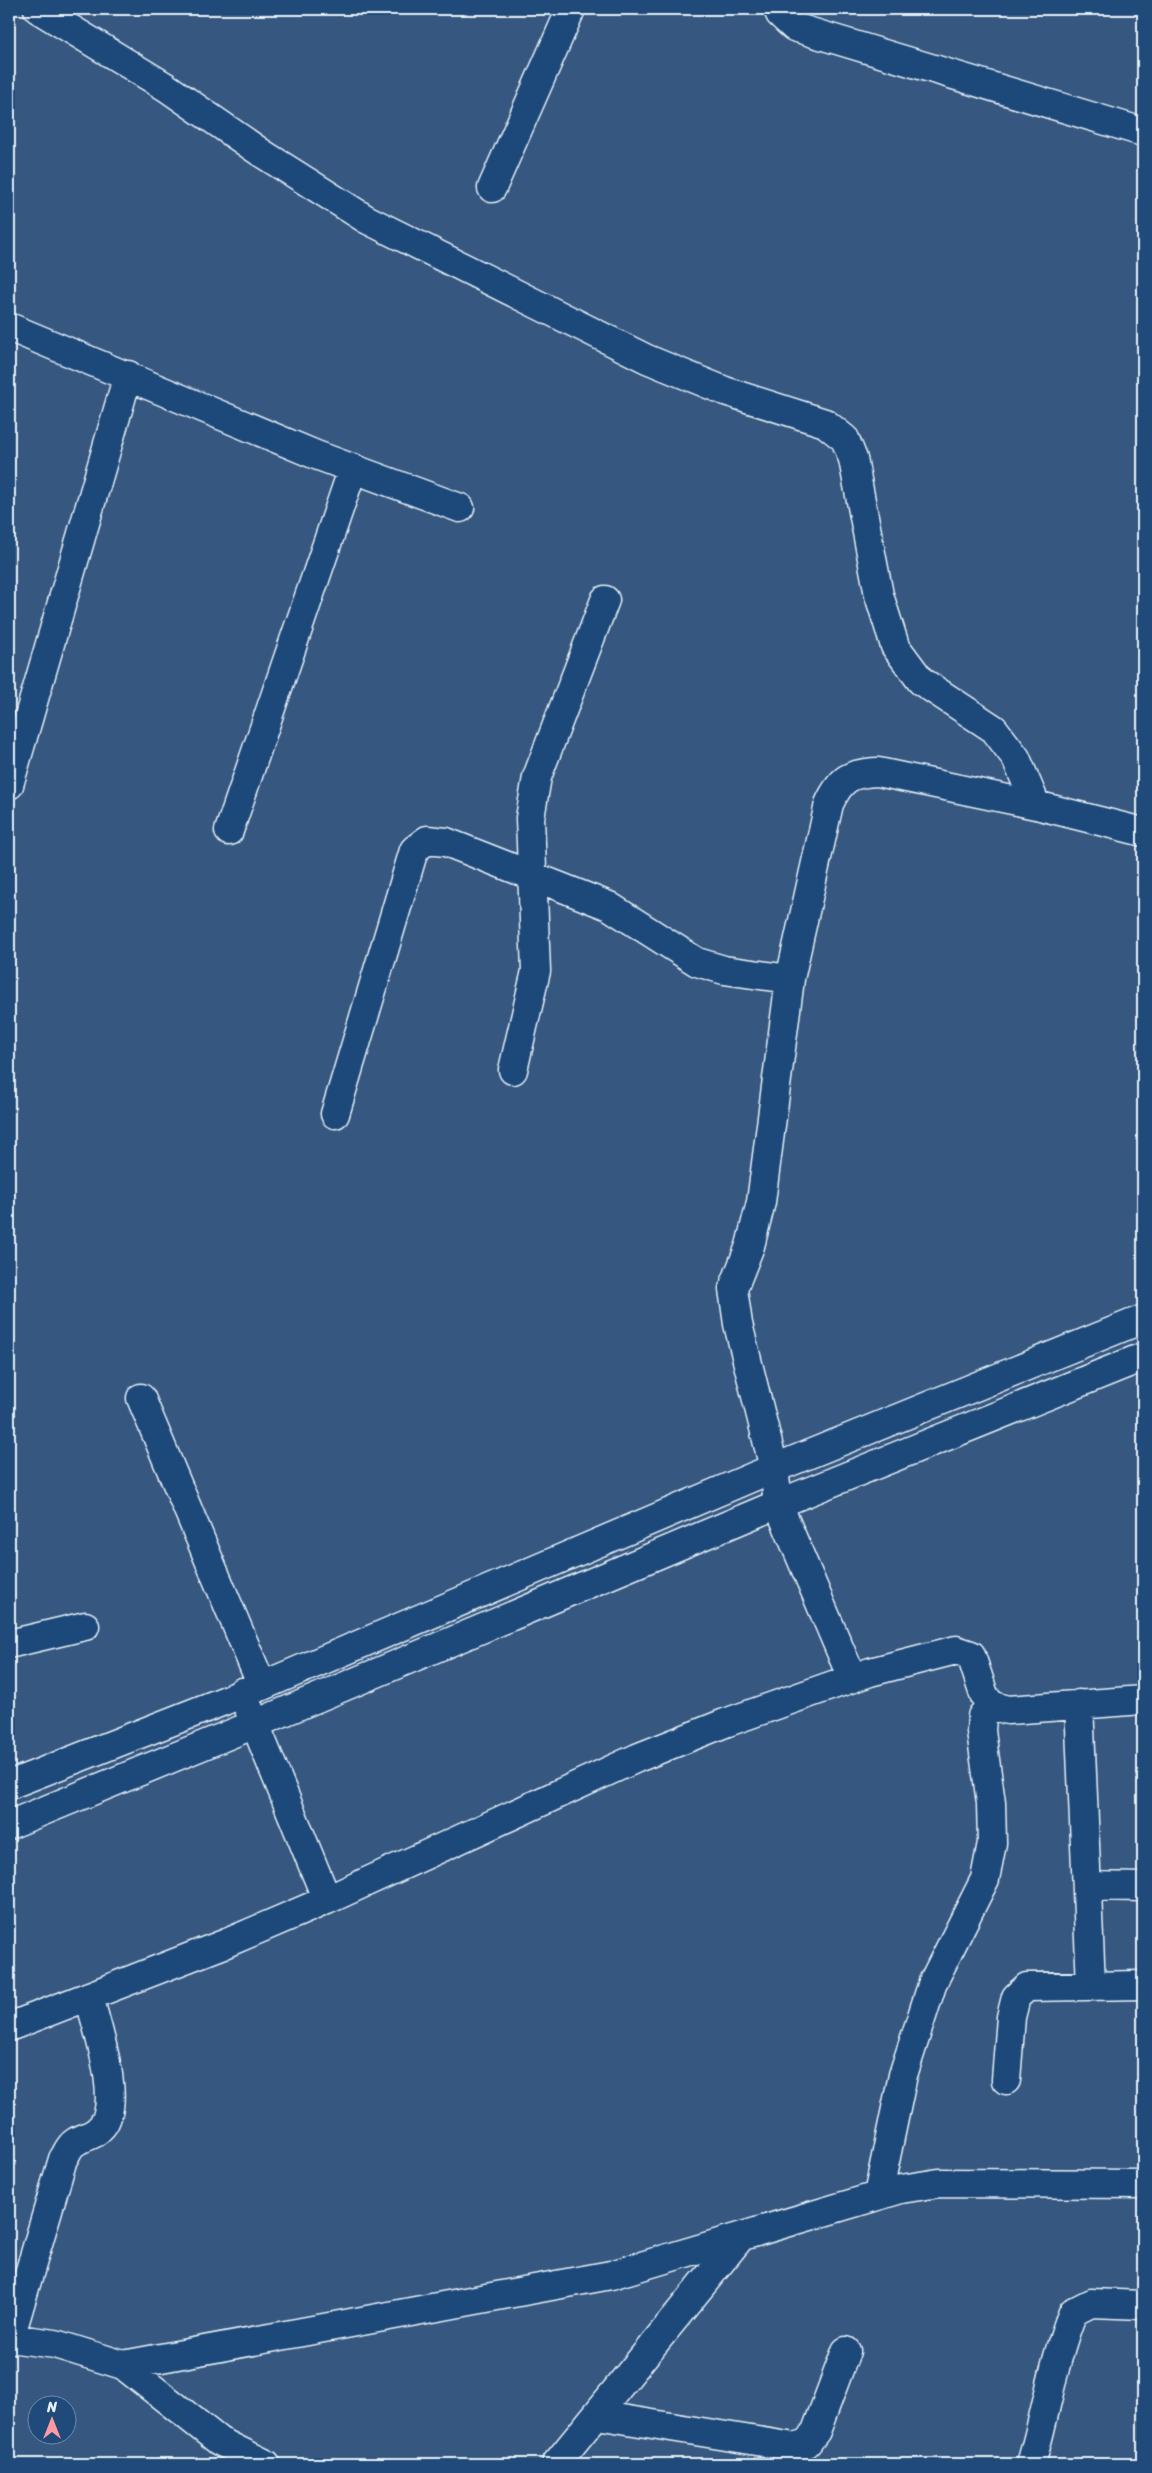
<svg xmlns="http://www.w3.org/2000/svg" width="1152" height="2473" viewBox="0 0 1152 2473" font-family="Sriracha,sans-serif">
<rect width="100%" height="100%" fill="#365780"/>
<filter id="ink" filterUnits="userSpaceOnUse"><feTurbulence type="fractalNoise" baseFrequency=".02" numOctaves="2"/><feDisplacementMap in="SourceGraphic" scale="10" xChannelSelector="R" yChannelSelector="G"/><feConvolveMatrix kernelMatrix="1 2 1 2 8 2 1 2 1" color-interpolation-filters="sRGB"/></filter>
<g filter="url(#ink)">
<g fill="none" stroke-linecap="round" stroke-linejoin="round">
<g stroke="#e8f1f8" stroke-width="31">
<path id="minor" d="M38,9l128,78 94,65 106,67 281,140 78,32 100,32 20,16 8,20 26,136 16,51 26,35 73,48 22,29 20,47
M778,9l2,5 14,13 349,105
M492,188l79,-179
M9,327l307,128 144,53
M9,785l119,-410
M229,831l124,-363
M513,1070l23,-99 -6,-153 7,-41 68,-177
M335,1114l79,-264 13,-10 19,2 163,64 88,56 27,8 66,9
M141,1398l121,288
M9,1644l76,-18
M852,1678l-74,-174 -4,-36 -36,-144 -5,-35 17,-43 11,-44 29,-223 39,-175c12,-26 21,-31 49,-32l158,33 107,27
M242,1692l85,208
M1079,1704l12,281
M1087,1886l56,1
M9,2027l215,-83 103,-44 310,-142 88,-35 145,-51 86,-22 15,5 13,40 7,10 17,5 135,-10
M1006,2080l5,-63 5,-20 11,-10 116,-2
M878,2195l25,-120 30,-93 52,-103 7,-36 -1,-40 -10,-72 1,-15 9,-11
M9,2338l46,6 68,21 96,76 47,23
M10,2338l53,-179c3,-4 6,-13 11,-16 10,-8 17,-4 28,-17 21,-25 -6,-100 -13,-130
M123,2365l488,-90 290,-86 38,-6 204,1
M597,2415l197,32 13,-4 9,-12 30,-80
M556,2464l184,-226
M1031,2464c15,-50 22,-103 42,-152l18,-9 52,2"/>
</g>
<g stroke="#e8f1f8" stroke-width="31">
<path id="major" d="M9,1785l253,-99 493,-210 388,-157
M9,1825l246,-101 523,-220 365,-147"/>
</g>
<use href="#minor" stroke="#1f4a7a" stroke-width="28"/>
<use href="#major" stroke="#1f4a7a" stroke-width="28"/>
</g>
</g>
<rect width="1152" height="2473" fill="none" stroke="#1f4a7a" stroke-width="30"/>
<rect x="15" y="15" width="1122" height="2443" fill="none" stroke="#e8f1f8" stroke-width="2" filter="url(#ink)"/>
<g transform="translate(52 2420)"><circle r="24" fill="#1f4a7a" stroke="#6f8dac"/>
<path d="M0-4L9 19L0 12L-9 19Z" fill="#ff9aa2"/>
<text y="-8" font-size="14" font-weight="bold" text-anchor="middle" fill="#e8f1f8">N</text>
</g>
</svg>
